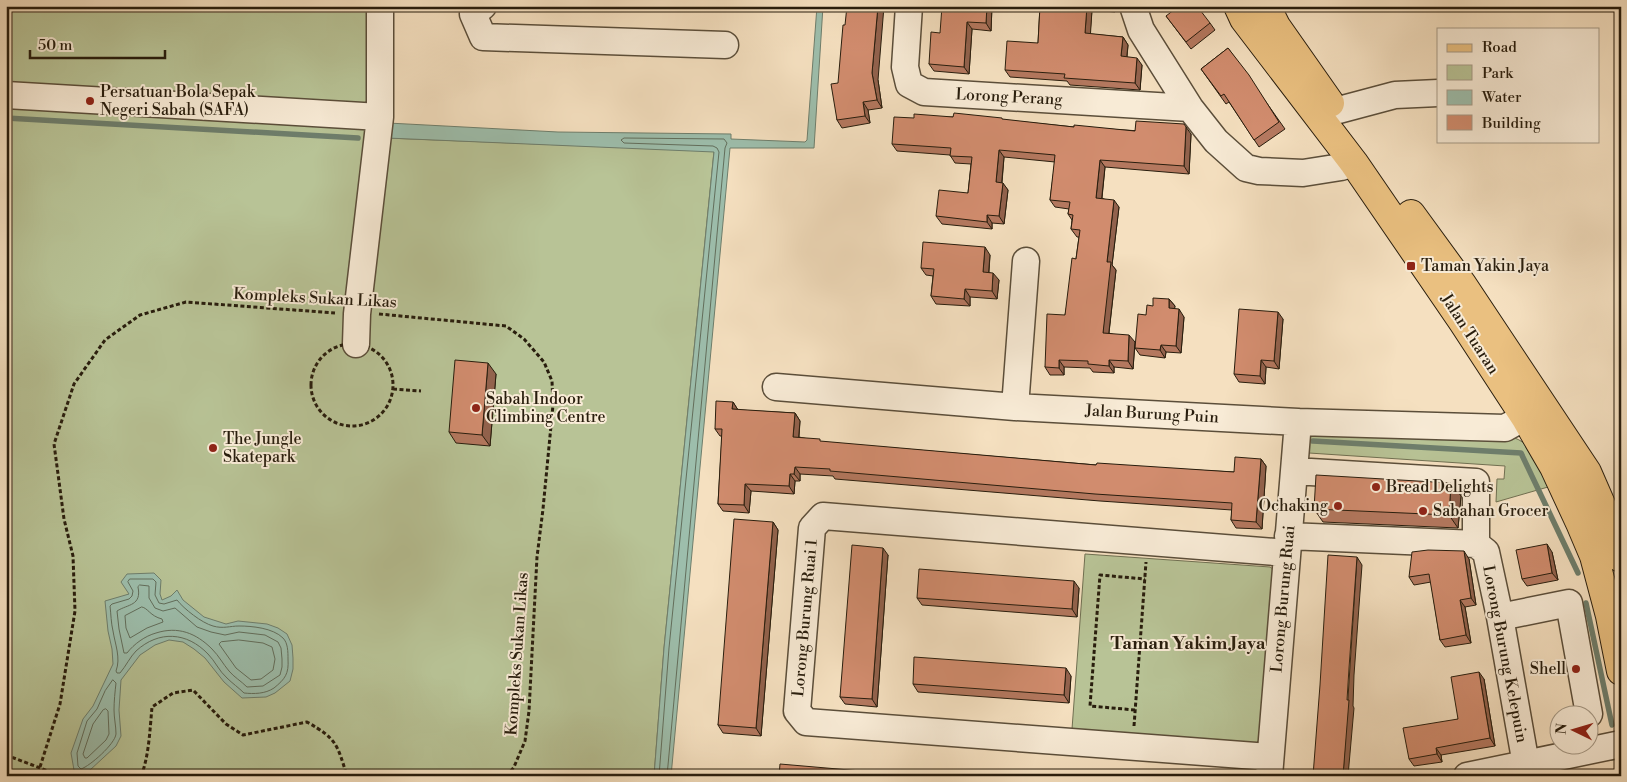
<svg xmlns="http://www.w3.org/2000/svg" width="1627" height="782" viewBox="0 0 1627 782" font-family="'Libre Bodoni',serif">
<rect width="100%" height="100%" fill="#f5e0c0"/>
<filter id="stains"><feTurbulence type="fractalNoise" baseFrequency=".004" numOctaves="4"/><feColorMatrix values="0 0 0 0 .2 0 0 0 0 .09 0 0 0 0 .02 0 0 0 .5 -.17"/></filter>
<radialGradient id="worn" r=".72"><stop offset=".6" stop-color="#630" stop-opacity="0"/><stop offset="1" stop-color="#630" stop-opacity=".3"/></radialGradient>
<path fill="#b8c396" stroke="#707052" d="M6,6h385l-4,132 327,13 -50,497 -10,128h-648z
M1307,434l204,3c23,5 28,31 37,50l-52,15 1,-23h7l1,-13 -196,-13 -3,-1z
M1085,554l185,13 3,2 -14,174 -187,-14z"/>
<path fill="#9dbeac" stroke="#6e7e6c" d="M817,6h6l-9,142h-84l-59,628h-17l10,-128 50,-496 -327,-14 1,-15 170,9 173,2v5l74,3 2,-2z
M154,573l7,7 -1,14 2,6 9,-4 6,-6 6,10 21,17 22,7 12,-3 29,3 11,4 9,6 5,11 1,13v11l-3,12 -15,12 -9,4 -24,1 -18,-16 -19,-24 -11,-9 -11,-7 -14,-2 -14,5 -15,10 -19,25 -2,30 2,26 -5,10 -26,24 -9,5 -7,-5 -3,-17 12,-34 10,-13 20,-42 -1,-15 -4,-18 -3,-30 24,-7 -8,-12 6,-8z"/>
<g fill="none" stroke-linecap="round" stroke-linejoin="round">
<path stroke="#626e5c" stroke-width="1" d="M130,579h23l3,3 -1,13 4,8 5,1 13,-4c7,9 25,23 36,26 10,3 17,0 26,0 13,0 34,2 44,12 5,5 5,14 5,21 1,15 -3,20 -14,29 -9,6 -20,6 -30,5 -5,-5 -12,-10 -17,-15 -8,-7 -12,-17 -19,-24 -21,-22 -49,-24 -72,-3 -6,6 -10,15 -16,22h-3l-1,-2c5,-13 -1,-27 -3,-40 -2,-8 -2,-17 -3,-25l2,-2 17,-5 3,-3 1,-5 -5,-9z
M140,585l9,1v12l6,10 8,3 12,-3 22,19 14,5 14,3 14,-3 26,3 13,7 3,6 1,11v8l-2,8 -17,11 -16,1c-6,-6 -13,-10 -18,-16 -6,-7 -10,-15 -17,-22 -16,-16 -34,-23 -56,-16 -11,3 -22,11 -29,20h-3l-5,-24 -2,-18c11,-7 25,-5 21,-24z
M142,607c6,1 8,9 20,12l1,3 -16,6 -17,10 -4,-10 -1,-12z
M239,640l24,3 9,4 3,12 -2,11 -12,9 -10,1 -15,-12 -17,-24 2,-2z
M113,680l3,3c-1,9 -2,18 -2,27 0,8 2,16 2,24 -1,10 -26,32 -35,35l-3,-3 -1,-13 10,-32 10,-12 8,-18z
M106,709l2,2 1,23 -3,6 -19,18h-2l-2,-4 10,-30 10,-14z
M659,776l10,-128 50,-496 -2,-4 -4,-2 -89,-3 -3,-3 3,-2 100,1 3,4 -2,5 -58,628"/>
<path stroke="#6e7e6c" stroke-width="5.5" d="M6,118l352,20
M1313,441l208,12 57,120
M1586,603l26,122
M1611,758l4,-1 6,5"/>
<g stroke="#5b4e3a" stroke-width="29">
<path id="minor" d="M483,6l-10,8 10,23 242,8
M909,6l-4,61 4,17 15,8 266,16
M1133,6l8,24 49,78 26,33 30,27 13,3 44,2 38,-6 13,-4
M6,95l374,22
M1335,111l60,-16 43,-2
M356,344l1,-30 23,-197v-111
M776,387l239,20 283,15 207,6 20,-11
M1015,407l11,-146
M1294,471l182,11v62
M1288,536l188,8 10,8 14,65 28,159
M1500,617l69,-14 20,111
M1269,757l-463,-35 -9,-11 15,-183 11,-12 464,37
M1269,776l29,-354
M1467,776l154,-32"/>
</g>
<g stroke="#281d0d" stroke-width="30">
<path id="major" d="M1238,6l6,13 110,144 109,159 62,95 29,50 26,56 14,33 16,60 11,55
M1266,6l10,20 54,77
M1411,214l51,70 125,188 24,55 10,31"/>
</g>
<path stroke="#281d0d" stroke-width="3" stroke-dasharray="4 2.5" stroke-linecap="butt" d="M379,314l127,12 18,13 20,23 8,19 1,24 -10,104 -6,48 -8,154 -4,30 -11,26 -7,9
M311 385a41 41 0 1 1 82 0a41 41 0 1 1-82 0Z
M393,389l28,2
M1135,710l-45,-4 10,-131 45,4
M1134,726l12,-164
M6,755l55,21
M40,767l20,-63 15,-93 -2,-55 -9,-37 -10,-75 20,-60 31,-44 35,-25 46,-13 149,11
M141,776c8,-19 9,-48 11,-69l21,-14 20,-3 33,34 17,11 64,-13c30,17 30,22 40,54"/>
<use href="#minor" stroke="#f8ebd6" stroke-width="26"/>
<use href="#major" stroke="#eac080" stroke-width="28"/>
</g>
<path fill="#b4785f" stroke="#281d0d" d="M992,6l-1,25 -19,-2 -3,45 -35,-3 -5,-7 11,-31z
M1040,6h76l-1,6 -23,-2 -2,24 33,3 5,8 -1,12 15,8 -2,25 -70,-5 -3,-4 -57,-4 -5,-7 33,-27z
M1166,16l44,7 5,7 -24,19z
M1228,48l57,81 -26,18 -30,-45 -3,2 -25,-35z
M878,80l4,28 -14,2 2,13 -28,5 -5,-8 1,-37z
M953,117l51,3 70,7 117,7 -2,40 -84,-7 -3,31 17,9 -7,58 4,5 -7,63 26,9 -2,27 -19,-2v6l-21,-1 -3,-4 -26,-1v8h-14l-5,-8 20,-52 11,-56 3,-22h-2l-6,-8 1,-9 -4,-6 1,-5 -14,-2 -5,-7 5,-38 -51,-5 -2,26 6,7 -4,34 -12,-1v6l-50,-5 -6,-8 32,-23 3,-29 -16,-1 -5,-8 -53,-4 -5,-7 22,-26z
M990,255l-1,17 10,8 -2,19 -27,-2v9l-34,-2 -5,-8 2,-20 -7,-1 -5,-7z
M1169,299l6,7 -1,3 10,8 -3,36 -15,-1 -1,6 -25,-3 -5,-7 11,-33 7,-9z
M1283,319l-4,50 -13,-2 -1,17 -26,-2 -5,-8z
M496,374l-6,72 -34,-3 -7,-11z
M733,402l5,8 57,3 5,8 -1,16 23,5 274,23 138,7 27,-13 5,7 -4,63 -26,-1 -5,-8 1,-10 -132,-9 -265,-22 -2,-3 -33,-2v7h-5l-1,13 -43,-3 -2,22 -26,-2 -5,-7 4,-68h-2l-5,-7z
M1461,496l-3,32 -135,-6 -9,-13z
M773,522l5,8 -17,206 -38,-3 -5,-8z
M1552,552l6,28 -31,6 -5,-7z
M888,555l-11,152 -32,-3 -5,-7z
M1469,559l7,46 -11,2 6,36 -26,4 -5,-7 -9,-58 -17,3 -5,-8z
M1079,588l-2,29 -155,-12 -5,-7z
M1071,676l-2,27 -151,-11 -5,-8z
M1484,679l11,67 -54,9 1,7 -28,4 -5,-7 49,-40z"/>
<path fill="#92624d" stroke="#281d0d" d="M878,6h6l-6,74 4,28 -5,-8 -5,-27z
M987,6h5l-1,25 -5,-8z
M1087,6h2l3,4 -2,31 -5,-8z
M1111,6h5l-1,6z
M967,22l5,7 -3,45 -5,-7z
M1123,37l5,8 -2,19 -5,-8z
M1137,58l5,7 -2,25 -5,-7z
M863,102l5,8 2,13 -5,-7z
M1186,127l5,7 -2,40 -5,-8z
M999,150l5,7 -3,33 -5,-8z
M1100,160l5,7 -4,38 -5,-7z
M1003,183l5,7 -4,34 -5,-8z
M1114,200l5,7 -7,58 4,5 -8,70 -5,-7 4,-71z
M987,215l5,8v6l-5,-7z
M985,247l5,8 -2,24 -5,-7z
M993,273l6,7 -2,19 -5,-8z
M965,289l5,8v9l-6,-7z
M1169,299l6,7 -1,10 -5,-8z
M1179,309l5,8 -3,36 -5,-7z
M1278,312l5,7 -4,50 -5,-8z
M1129,335l6,7 -2,27 -5,-8z
M1161,345l5,7 -1,6 -5,-8z
M1059,360l5,7v8l-5,-7z
M1109,360l5,7v6l-5,-7z
M1261,360l5,7 -1,17 -5,-8z
M488,363l8,11 -6,72 -8,-11z
M733,402l5,8 -6,-1z
M795,413l5,8 -2,23 -5,-7z
M1261,459l5,7 -4,63 -6,-7z
M795,467l5,7v7l-6,-7z
M790,474l5,7 -1,13 -5,-8z
M1451,483l10,13 -3,32 -9,-13z
M745,484l6,7 -2,22 -5,-8z
M773,522l5,8 -17,206 -5,-8z
M1547,544l5,8 6,28 -6,-7z
M883,548l5,7 -11,152 -5,-8z
M1464,551l5,8 7,46 -5,-7z
M1357,557l5,8 -8,110 -1,31 1,2 -6,68h-5z
M1074,581l5,7 -2,29 -5,-8z
M1460,600l5,7 6,36 -5,-8z
M1066,668l5,8 -2,27 -5,-8z
M1479,672l5,7 11,67 -5,-8z
M1436,748l5,7 1,7 -5,-8z"/>
<path fill="#d18c6e" stroke="#281d0d" d="M847,6h31l-6,67 5,27 -14,2 2,14 -28,4 -6,-36 7,-1 5,-58h2z
M942,6h45l-1,17 -19,-1 -3,45 -35,-3 2,-32 9,1z
M1040,6h47l-2,27 38,4 -2,19 16,2 -2,25 -71,-5 1,-4 -60,-4 2,-29 31,2z
M1179,6h18l13,17 -24,19 -20,-26z
M1228,48l21,27 30,47 -25,18 -30,-46 -3,2 -20,-27z
M954,113l48,5v1l72,8v-2l61,6 1,-10 48,3 2,3 -2,39 -84,-6 -4,38 18,2 -7,62h4l-8,71 26,2 -1,26 -19,-1v6l-21,-2v-3l-29,-1v8l-14,-1 2,-53 18,1 7,-57 4,1 4,-29 -9,-1 2,-14 -5,-1 2,-12 -20,-2 5,-45 -56,-5 -3,32 7,1 -4,33 -12,-1v7l-51,-6 3,-26 29,3 4,-36 -22,-1 1,-8 -59,-4 2,-27 20,1v-4l39,3z
M923,242l62,5 -2,25 10,1 -1,18 -27,-2 -1,10 -33,-3 3,-27 -13,-1z
M1153,298l16,1v9l10,1 -3,37 -15,-1 -1,5 -25,-2 3,-34 8,1 1,-10 6,1z
M1239,309l39,3 -4,49 -13,-1 -1,16 -26,-2z
M455,360l33,3 -6,72 -33,-3z
M716,401l17,1 -1,7 63,4 -2,24 27,2v2l276,24 1,-2 137,9 1,-15 26,2 -5,63 -25,-2 1,-17 -137,-9 -265,-23v-2l-35,-2 -1,7h-4l-1,12 -44,-2 -1,21 -26,-1 4,-75h-7z
M1316,475l135,8 -2,32 -135,-6z
M734,519l39,3 -17,206 -38,-3z
M1547,544l5,29 -30,6 -6,-29z
M852,545l31,3 -11,151 -32,-2z
M1428,550l36,1 7,47 -11,2 6,35 -26,5 -11,-66 -20,3 3,-25z
M1328,555l29,2 -8,111 -2,32h2l-6,76h-30l7,-91z
M919,569l155,12 -2,28 -155,-11z
M914,657l152,11 -2,27 -151,-11z
M1479,672l11,66 -54,10 1,6 -28,5 -6,-31 55,-9 -7,-42z
M780,764l139,12h-140z"/>
<g fill="#8f2418" stroke="#f8ebd6" stroke-width="2">
<circle cx="90" cy="101" r="5"/>
<rect x="1406" y="261" width="10" height="10" rx="2.5"/>
<circle cx="476" cy="408" r="5"/>
<circle cx="213" cy="448" r="5"/>
<circle cx="1376" cy="487" r="5"/>
<circle cx="1338" cy="506" r="5"/>
<circle cx="1423" cy="511" r="5"/>
<circle cx="1576" cy="669" r="5"/>
</g>
<g text-anchor="middle" dominant-baseline="central" stroke-width="4" stroke-linejoin="round" paint-order="stroke">
<g font-size="16" fill="#281d0d" stroke="#f8ebd6" text-anchor="start">
<text x="100" y="92">Persatuan Bola Sepak<tspan x="100" dy="18">Negeri Sabah (SAFA)</tspan></text>
<text x="1421" y="266">Taman Yakin Jaya</text>
<text x="486" y="399">Sabah Indoor<tspan x="486" dy="18">Climbing Centre</tspan></text>
<text x="223" y="439">The Jungle<tspan x="223" dy="18">Skatepark</tspan></text>
<text x="1386" y="487">Bread Delights</text>
<text x="1328" y="506" text-anchor="end">Ochaking</text>
<text x="1433" y="511">Sabahan Grocer</text>
<text x="1566" y="669" text-anchor="end">Shell</text>
</g>
<g font-size="16" fill="#281d0d" stroke="#f8ebd6">
<text transform="translate(1009 97) rotate(3)">Lorong Perang</text>
<text transform="translate(315 298) rotate(3)">Kompleks Sukan Likas</text>
<text transform="translate(1470 334) rotate(57)">Jalan Tuaran</text>
<text transform="translate(1152 414) rotate(3)">Jalan Burung Puin</text>
<text transform="translate(1283 599) rotate(-85)">Lorong Burung Ruai</text>
<text transform="translate(805 618) rotate(-85)">Lorong Burung Ruai 1</text>
<text transform="translate(517 654) rotate(-86)">Kompleks Sukan Likas</text>
<text transform="translate(1505 654) rotate(79)">Lorong Burung Kelepuin</text>
</g>
<g font-size="18" font-weight="bold" fill="#281d0d" stroke="#f8ebd6">
<text x="1188" y="643">Taman Yakim Jaya</text>
</g>
</g>
<rect width="1627" height="782" fill="none" stroke="#f5e0c0" stroke-width="25"/>
<rect x="8" y="8" width="1612" height="767" fill="none" stroke="#281d0d" stroke-width="2.5"/>
<rect x="12" y="12" width="1602" height="757" fill="none" stroke="#281d0d"/>
<rect x="1437" y="28" width="162" height="115" fill="#f8ebd6" stroke="#a59986"/>
<rect x="1447" y="44" width="25" height="8" fill="#eac080" stroke="#a59986"/>
<text x="1482" y="52" font-size="15" fill="#281d0d">Road</text>
<rect x="1447" y="65" width="25" height="15" fill="#b8c396" stroke="#a59986"/>
<text x="1482" y="78" font-size="15" fill="#281d0d">Park</text>
<rect x="1447" y="90" width="25" height="15" fill="#9dbeac" stroke="#a59986"/>
<text x="1482" y="102" font-size="15" fill="#281d0d">Water</text>
<rect x="1447" y="115" width="25" height="15" fill="#d18c6e" stroke="#a59986"/>
<text x="1482" y="128" font-size="15" fill="#281d0d">Building</text>
<g transform="translate(1574 730) rotate(275)"><circle r="24" fill="#f8ebd6" stroke="#a59986"/>
<path d="M0-4L9 19L0 12L-9 19Z" fill="#8f2418"/>
<text y="-8" font-size="14" font-weight="bold" text-anchor="middle" fill="#281d0d">N</text>
</g>
<path d="M30 50v8h135v-8" fill="none" stroke="#281d0d" stroke-width="2.5"/>
<text x="38" y="50" font-size="15" fill="#281d0d" stroke="#f8ebd6" stroke-width="4" paint-order="stroke">50 m</text>
<rect width="100%" height="100%" filter="url(#stains)"/>
<rect width="100%" height="100%" fill="url(#worn)"/>
</svg>
